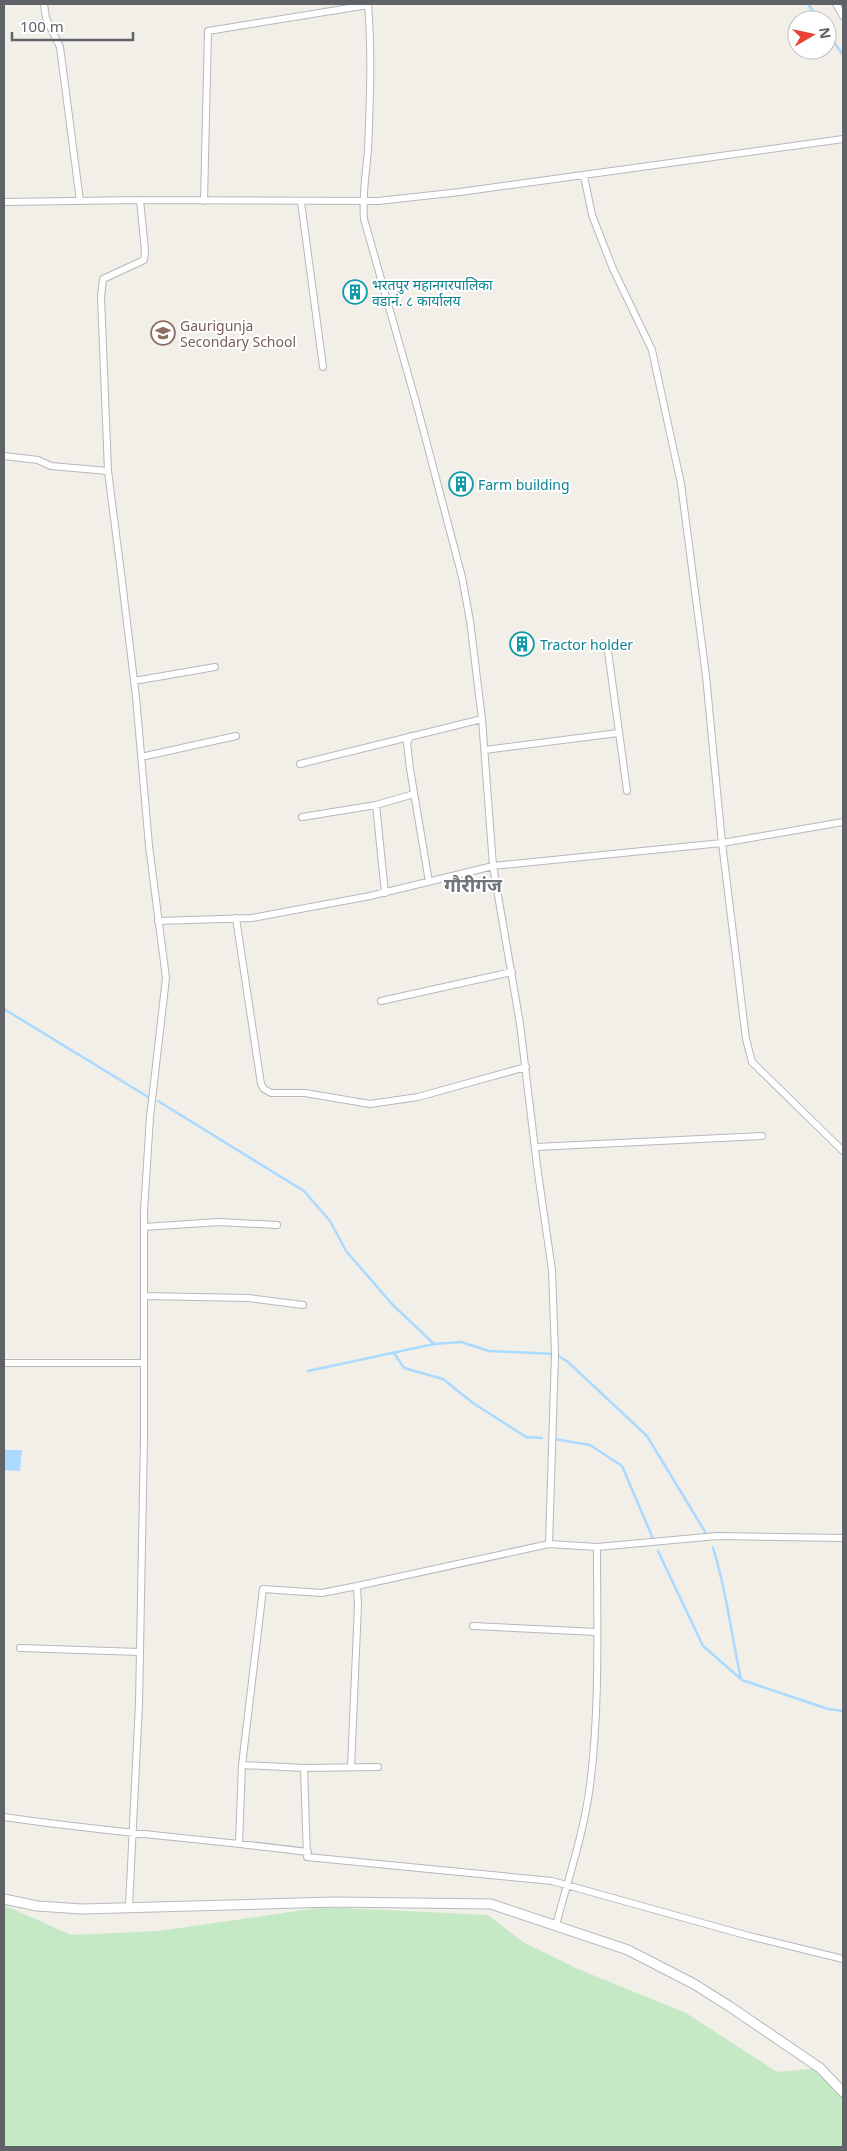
<svg xmlns="http://www.w3.org/2000/svg" width="847" height="2151" viewBox="0 0 847 2151" font-family="'Noto Sans','Noto Sans Devanagari',sans-serif">
<rect width="100%" height="100%" fill="#f1efe8"/>
<path fill="#c5e8c5" d="M4,1905l67,30 88,-4 165,-24 164,8 35,27 55,27 108,44 91,59 43,-4 23,24v55h-839z"/>
<path fill="#aadaff" d="M4,1450h18l-2,21 -16,-1z"/>
<g fill="none" stroke-linecap="round" stroke-linejoin="round">
<path stroke="#aadaff" stroke-width="2.5" d="M808,4l11,16
M827,32l16,23
M4,1009l144,88
M158,1101l146,90 26,30 16,30 46,53 42,40
M394,1353l10,15 39,11 30,24 53,34 16,1
M308,1371l126,-27 27,-2 28,9 66,3 13,8 79,74 60,99
M554,1439l36,6 32,21 32,75
M713,1548c14,43 18,87 28,131
M658,1551l45,95 39,34 86,29 15,2"/>
<g stroke="#b5b8bc" stroke-width="8">
<path id="street" d="M44,4l2,14 14,29 20,154
M368,4c4,49 2,97 0,146 -2,23 -6,46 -4,69l53,187 45,171 8,44 12,98 11,147 27,158 17,142 15,104 3,84 -6,190 48,3c0,79 3,160 -7,238 -6,48 -22,94 -34,140
M836,4l7,12
M584,176l8,39 21,54 39,81 29,134 25,192 16,167 24,196 6,23 91,89
M204,201l4,-170 160,-26
M4,202l136,-2 238,1 82,-9 383,-53
M301,202l22,165
M4,456l34,4 13,6 57,5
M608,651l19,140
M134,681l81,-14
M411,736l-4,7 3,26 19,113
M485,750l133,-17
M141,757l95,-21
M300,764l182,-45
M302,817l74,-12
M385,893l-9,-88 38,-11
M236,918l25,166 3,5 7,4h34l65,11 48,-7 108,-30
M158,921l94,-3 118,-22 123,-30 229,-23 121,-21
M381,1001l131,-29
M536,1147l226,-11
M144,1227l75,-5 58,3
M144,1296l104,2 55,7
M4,1363h140
M597,1547l120,-11 126,2
M473,1626l124,6
M20,1648l120,4
M242,1765l62,3
M351,1767l7,-162 -1,-19 192,-42
M378,1767l-74,1 3,89 245,24 197,55 94,23
M4,1817c101,15 202,22 304,35
M239,1843l3,-78 21,-176 59,4 35,-7
M129,1906l10,-202 5,-266v-227l6,-94 16,-139 -17,-132 -13,-149 -14,-116 -14,-110 -7,-174 2,-18 41,-19 1,-9 -5,-51"/>
</g>
<g stroke="#b6babf" stroke-width="11">
<path id="secondary" d="M4,1899l33,7 45,3 253,-7 156,2 137,46 66,34 35,22 91,62 23,24"/>
</g>
<use href="#street" stroke="#fff" stroke-width="6"/>
<use href="#secondary" stroke="#fff" stroke-width="9"/>
</g>
<defs>
<g id="building-ring" transform="scale(1.25)"><circle r="9.5" fill="#fff" stroke="#0f9aa8" stroke-width="1.5"/><path d="M-4-6H4V6H1V3H-1V6H-4ZM-2.5-4.3h1.7v1.8h-1.7ZM.8-4.3h1.7v1.8H.8ZM-2.5-1h1.7V.8h-1.7ZM.8-1h1.7V.8H.8Z" fill="#0f9aa8"/></g>
<g id="school-ring" transform="scale(1.25)"><circle r="9.5" fill="#fff" stroke="#8d6e63" stroke-width="1.5"/><path d="M0-5L7-2L0 1L-7-2ZM-4 1L0 2.5L4 1V4Q0 6-4 4Z" fill="#8d6e63"/></g>
</defs>
<g fill-rule="evenodd">
<use href="#building-ring" x="355" y="292"/>
<use href="#school-ring" x="163" y="333"/>
<use href="#building-ring" x="461" y="484"/>
<use href="#building-ring" x="522" y="644"/>
</g>
<g text-anchor="middle" dominant-baseline="central" stroke-width="4" stroke-linejoin="round" paint-order="stroke">
<g font-size="14" fill="#0d838f" stroke="#fff" text-anchor="start">
<text x="372" y="284">भरतपुर महानगरपालिका<tspan x="372" dy="16">वडानं. ८ कार्यालय</tspan></text>
<text x="478" y="484">Farm building</text>
<text x="540" y="644">Tractor holder</text>
</g>
<g font-size="14" fill="#785e54" stroke="#fff" text-anchor="start">
<text x="180" y="325">Gaurigunja<tspan x="180" dy="16">Secondary School</tspan></text>
</g>
<g font-size="19" font-weight="bold" fill="#70757a" stroke="#fff">
<text x="473" y="885">गौरीगंज</text>
</g>
</g>
<rect width="847" height="2151" fill="none" stroke="#5f6368" stroke-width="10"/>
<g transform="translate(812 35) rotate(81)"><circle r="24" fill="#ffffff" stroke="#bfc1c3"/>
<path d="M0-4L9 19L0 12L-9 19Z" fill="#ea4335"/>
<text y="-8" font-size="14" font-weight="bold" text-anchor="middle" fill="#5f6368">N</text>
</g>
<path d="M12 32v8h121v-8" fill="none" stroke="#5f6368" stroke-width="2.5"/>
<text x="20" y="32" font-size="15" fill="#5f6368" stroke="#ffffff" stroke-width="4" paint-order="stroke">100 m</text>
</svg>
